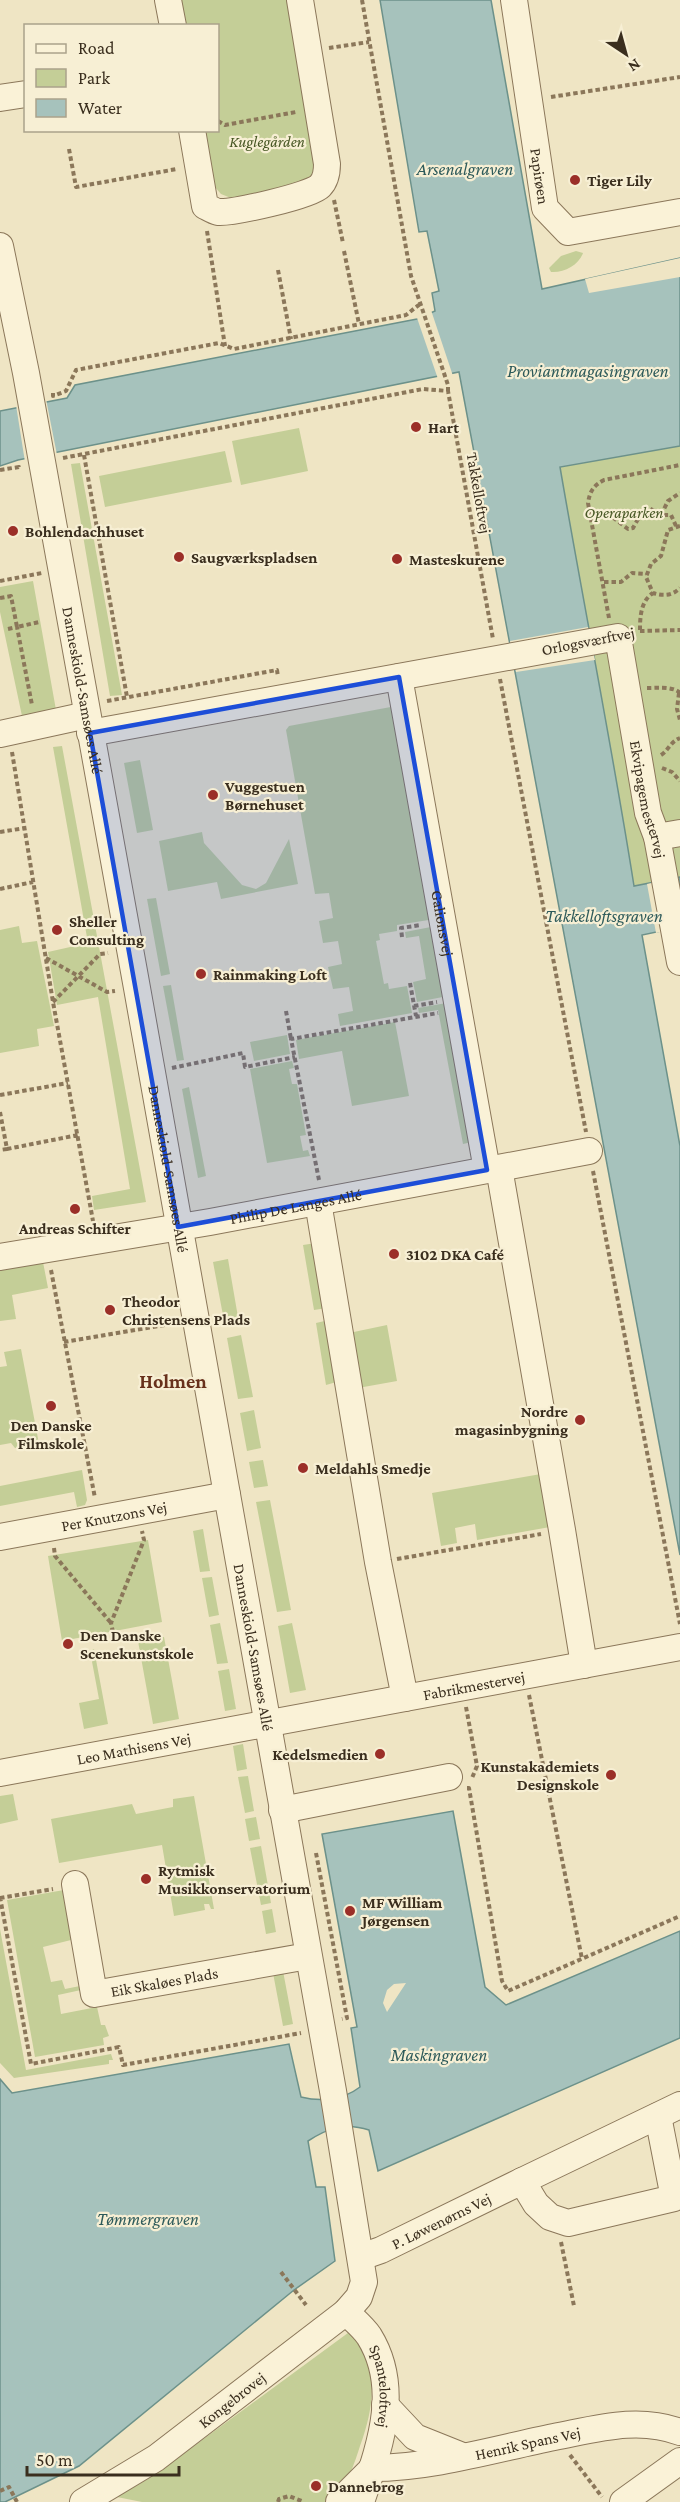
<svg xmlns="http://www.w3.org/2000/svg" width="680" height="2502" viewBox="0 0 680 2502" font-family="'Crimson Pro',serif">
<rect width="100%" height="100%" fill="#efe5c4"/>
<path fill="#c4ce97" d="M181,0h113l28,160 -8,21 -78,19 -15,-6 -7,-8 -11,-55 15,-1v-104l-33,-1z
M576,251l7,2c-4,12 -19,20 -32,19l-2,-4 12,-12z
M299,428l9,43 -67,14 -9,-44z
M680,446v431l-46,9c-22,-140 -50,-279 -74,-419z
M225,451l7,31 -127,25 -6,-31z
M80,463l42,232 -12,1 -39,-232z
M33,581l23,129 -34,6 -22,-104v-25z
M396,706l39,213 -38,6v6l-18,3 1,6 -4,1 8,43 4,-1 1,6 18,-3 5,27 -72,13 -2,-12 15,-3 -4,-24 -16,2 -5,-22 14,-3 -4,-23 -15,2 -4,-22 14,-3 -4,-25 -14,1 -29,-164 3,-4z
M62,746l84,456 -52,8 -2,-14 38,-7 -32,-192 -41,8 -9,-53 40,-9 -35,-196z
M140,760l13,70 -16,3 -13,-70z
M202,832l2,11 38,42 14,4 10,-6 23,-44 9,45 -77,15 -4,-17 -49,9 -9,-50z
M156,898l14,76 -9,2 -14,-77z
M19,926l3,17 15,-2 17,85 -17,3 2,17 -39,7v-123z
M436,926l12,70 -31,6 -4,-20 13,-3 -7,-43 -13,2 -1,-6z
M171,985l13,75 -7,1 -14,-75z
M452,1002l20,140 -9,2 -25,-134 -19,3 -1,-5z
M395,1022l14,74 -57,10 -10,-55 -43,8 -3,-19z
M287,1035l3,19 -36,7 -4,-19z
M292,1061l2,7 -5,1 3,15h5l9,51 -6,1 3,15 5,-1 2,6 -43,7 -17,-94z
M189,1087l17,89 -8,2 -16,-89z
M316,1243l11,65 -13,2 -11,-65z
M228,1259l11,64 -14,3 -12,-64z
M43,1262l5,26 -36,7 4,24 -16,2v-51z
M329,1320l11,61 -14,4 -10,-62z
M387,1325l10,56 -39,7 -9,-55z
M241,1335l12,62 -15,2 -11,-61z
M21,1349l18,95 -24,4 -4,-5 -11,2v-78l7,-1 -3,-14z
M254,1410l7,38 -14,3 -7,-38z
M263,1460l5,26 -14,2 -5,-26z
M82,1470l5,30 -2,5 -8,2 -3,-15 -74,14v-20z
M541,1474l9,53 -73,13 -2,-16 -20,4 2,15 -16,3 -9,-53z
M270,1500l21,110 -14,2 -21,-110z
M203,1529l7,42 -10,1 -7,-41z
M148,1540l14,82 -100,19 -14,-85z
M212,1577l7,38 -10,2 -7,-39z
M220,1623l8,40 -11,1 -7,-39z
M292,1623l14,67 -16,3 -12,-67z
M164,1637l15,82 -26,5 -15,-83z
M94,1649l14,75 -24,5 -5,-26 20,-4 -9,-48z
M229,1669l7,40 -11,2 -7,-40z
M243,1744l4,25 -10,2 -4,-25z
M248,1776l6,35 -9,2 -7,-36z
M13,1794l5,26 -18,4v-28z
M194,1796l20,113h-3l-2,-5h-5l1,6 -31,6 -12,-71 -103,18 -8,-44 81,-15 4,10 37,-7v-8z
M256,1817l4,22 -11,2 -4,-22z
M261,1846l10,57 -10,2 -11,-57z
M64,1890l11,49 -32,8 8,35 11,-2 3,9 15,-3 1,4 -23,5 3,19 36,-7 4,18h4l4,11 -6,2 1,7 -69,12 -28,-157z
M272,1909l4,23 -10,2 -4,-23z
M0,1929l26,141 85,-16 2,6h-4v4l-95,14 -14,-15z
M283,1971l10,53 -10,2 -10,-53z
M352,2330c27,37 23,75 8,116 -3,9 -6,19 -10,27 -7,10 -16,19 -24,29h-184l-25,-5 36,-21z"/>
<path fill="#a6c2bc" stroke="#6c918a" stroke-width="1.5" d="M380,0h111l51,289 138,-31v188l-120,21c24,140 52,279 74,419l46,-9v50l-38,8 38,211v409l-221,-1183 -441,88 -18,6v-55l67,-13 8,-13 342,-66 18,-8 -3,-18 7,-2 -12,-60 -8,1z
M453,1811l32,176 21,18 174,-74v107l-302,133 -9,-41c-24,-8 -41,-2 -61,11l8,46h9l10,74 -41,29 -215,176 -74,36h-5v-423l12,14 277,-49 12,53c20,5 42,3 59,-10l-9,-59 6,-1 -35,-193z"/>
<path fill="#efe5c4" d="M680,258v19l-91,16 -4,-14z
M431,310l22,66 -15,3 -22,-64z
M46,399l11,56 -32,7 -9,-57z
M588,627l7,33 -79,12 -6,-31z
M678,877l2,50 -24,6 -9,-49z
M406,1983l-19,29 -4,-9 4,-13 7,-6z"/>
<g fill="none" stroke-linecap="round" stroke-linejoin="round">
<g stroke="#8b775a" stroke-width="28">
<g id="minor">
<path d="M168,0l5,26"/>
<path id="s1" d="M514,0l31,208 23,24 112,-20"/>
<path d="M0,98l26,-4"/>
<path d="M192,130l13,76c4,2 9,5 13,6 15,1 92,-16 102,-26 6,-6 7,-14 7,-22l-27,-164"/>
<path id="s2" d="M0,246l26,127 111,615 196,1103 31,191 -5,15 -13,15 -190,146 -73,44"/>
<path id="s3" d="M399,677l88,493"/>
<path id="s4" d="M90,733l528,-96 30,176 9,24 23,125"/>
<path d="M0,734l87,-19"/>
<path d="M657,837l23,-4"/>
<path d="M499,1168l63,362 22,135"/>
<path d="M318,1202l60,360 27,136"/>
<path id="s5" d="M0,1257l210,-35 379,-71"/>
<path id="s6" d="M0,1537l227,-42"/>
<path id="s7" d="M0,1773l680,-126"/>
<path d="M282,1810l167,-33"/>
<path id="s8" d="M75,1884l19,110 214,-38"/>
<path d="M522,2181l158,-76"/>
<path id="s9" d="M361,2257l20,-7 141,-69 14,23 14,13 18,6 106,-25 -16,-82"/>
<path id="s10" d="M346,2312c8,8 17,15 23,24 33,53 10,112 -8,166"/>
<path d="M385,2405l30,32 45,18"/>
<path id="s11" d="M372,2468c60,0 123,-19 182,-31 42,-8 84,-21 126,-5"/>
<path d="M339,2502l29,-29"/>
<path d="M623,2502l57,-41"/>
</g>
</g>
<path stroke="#8b775a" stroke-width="4" stroke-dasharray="4.5 3" stroke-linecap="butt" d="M362,0l49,276 37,109v6
M329,48l40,-6
M551,97l129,-20
M218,121l7,4 71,-13
M69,149l7,38 101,-18
M334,200l9,43
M207,231l18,115
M344,251l15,73
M278,270l13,69
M53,393v3l13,-5 10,-21 143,-27 15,6 172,-34 14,-11
M84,455l43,242
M63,458l360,-69 25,2 45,248
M0,470l19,-3 1,3
M591,514l20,2 17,13 5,-1 10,-18 6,-2 12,7h10l5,11
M661,515l7,-14 12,-8
M680,526l-12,4 -7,26 -10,8 -5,13 7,16c10,3 19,3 27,-5
M0,581l42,-8
M604,582h17l11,-9 14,1
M0,598l11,-2 6,31 22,-5
M609,618l-21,-115c2,-12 5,-17 16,-23l76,-15
M8,629l9,-2 15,78
M640,630c0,-14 1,-29 13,-37
M640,631l40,-1
M500,679l86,453
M647,688c10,0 26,-2 33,5
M679,693l-2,16 3,11
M107,701l170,-31 1,7
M12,752l41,250 40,219
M661,755c8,-5 9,-13 19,-17
M662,768l10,4 8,9
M0,832l25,-4
M0,889l33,-7
M402,937l-1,-9 20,-3
M46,958l61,34 8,-1
M410,983l6,33
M53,1002l47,-48 8,-1
M414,1006l23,-4
M286,1011l5,28
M172,1068l71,-15 2,14 50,-10
M0,1095l68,-12
M0,1112l7,37 -7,1
M7,1149l71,-14
M593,1171l87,453
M319,1180l-28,-141 147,-26
M51,1270l44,228
M64,1342l112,-19
M54,1548l1,8 56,67
M397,1559l144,-25
M113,1632l-2,-9 33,-83 -2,-9
M529,1695l53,264
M466,1707l11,59 -5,12
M467,1788h2l33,193 6,10 172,-75
M316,1853l31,165 -5,1
M0,1897l31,167 88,-17 4,18 178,-32
M0,1898l53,-9
M561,2242l13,64
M281,2272l25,33
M570,2455l32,42
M0,2491l9,-4 8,15
M278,2502l1,-3 10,-3 15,6"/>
<use href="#minor" stroke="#faf2d7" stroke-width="26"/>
</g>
<path fill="#1d4ed8" fill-opacity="0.2" stroke="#1d4ed8" stroke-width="4.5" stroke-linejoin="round" d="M399,677l88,493 -309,57 -88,-494z"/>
<g fill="#9b2f28" stroke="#f7efd4" stroke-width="2">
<circle cx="575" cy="180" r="6"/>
<circle cx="416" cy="427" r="6"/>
<circle cx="13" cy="531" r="6"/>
<circle cx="179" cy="557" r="6"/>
<circle cx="397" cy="559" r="6"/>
<circle cx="213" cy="795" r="6"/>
<circle cx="57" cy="930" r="6"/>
<circle cx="201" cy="974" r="6"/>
<circle cx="75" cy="1209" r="6"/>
<circle cx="394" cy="1254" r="6"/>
<circle cx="110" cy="1310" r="6"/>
<circle cx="51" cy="1406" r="6"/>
<circle cx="580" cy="1420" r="6"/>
<circle cx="303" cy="1468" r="6"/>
<circle cx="68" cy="1644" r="6"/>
<circle cx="380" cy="1754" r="6"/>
<circle cx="611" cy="1775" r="6"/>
<circle cx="146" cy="1879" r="6"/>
<circle cx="350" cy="1911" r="6"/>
<circle cx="316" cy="2486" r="6"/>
</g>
<g text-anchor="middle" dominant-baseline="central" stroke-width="4.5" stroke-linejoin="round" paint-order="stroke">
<g font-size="16" font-style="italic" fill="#475724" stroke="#f7efd4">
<text x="267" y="141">Kuglegården</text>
<text x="624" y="512">Operaparken</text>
</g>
<g font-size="16" fill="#3a2e1e" stroke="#f7efd4">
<text stroke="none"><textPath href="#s1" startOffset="178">Papirøen</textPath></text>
<text transform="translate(479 493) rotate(80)">Takkelloftvej</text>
<text transform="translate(588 641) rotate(-11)">Orlogsværftvej</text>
<text stroke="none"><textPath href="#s2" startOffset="452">Danneskiold-Samsøes Allé</textPath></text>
<text stroke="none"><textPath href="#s4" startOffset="702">Ekvipagemestervej</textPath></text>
<text stroke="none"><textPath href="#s3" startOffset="250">Galionsvej</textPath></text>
<text stroke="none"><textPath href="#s2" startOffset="938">Danneskiold-Samsøes Allé</textPath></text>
<text stroke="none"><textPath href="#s5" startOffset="300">Philip De Langes Allé</textPath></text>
<text stroke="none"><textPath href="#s6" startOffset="116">Per Knutzons Vej</textPath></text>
<text stroke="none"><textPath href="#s2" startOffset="1424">Danneskiold-Samsøes Allé</textPath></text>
<text stroke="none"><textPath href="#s7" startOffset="482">Fabrikmestervej</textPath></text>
<text stroke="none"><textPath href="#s7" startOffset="136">Leo Mathisens Vej</textPath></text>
<text stroke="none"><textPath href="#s8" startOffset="183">Eik Skaløes Plads</textPath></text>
<text stroke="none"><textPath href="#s9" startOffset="88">P. Løwenørns Vej</textPath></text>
<text stroke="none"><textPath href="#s10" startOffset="86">Spanteloftvej</textPath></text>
<text transform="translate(232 2400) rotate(-38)">Kongebrovej</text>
<text stroke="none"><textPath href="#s11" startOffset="158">Henrik Spans Vej</textPath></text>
</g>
<g font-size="16" font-weight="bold" fill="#3a2e1e" stroke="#f7efd4" text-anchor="start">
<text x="587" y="180">Tiger Lily</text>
<text x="428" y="427">Hart</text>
<text x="25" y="531">Bohlendachhuset</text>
<text x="191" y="557">Saugværkspladsen</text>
<text x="409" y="559">Masteskurene</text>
<text x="225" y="786">Vuggestuen<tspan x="225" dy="18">Børnehuset</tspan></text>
<text x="69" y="921">Sheller<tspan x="69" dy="18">Consulting</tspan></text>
<text x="213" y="974">Rainmaking Loft</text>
<text x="75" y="1228" text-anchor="middle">Andreas Schifter</text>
<text x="406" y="1254">3102 DKA Café</text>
<text x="122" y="1301">Theodor<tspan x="122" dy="18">Christensens Plads</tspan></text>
<text x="568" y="1411" text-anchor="end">Nordre<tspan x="568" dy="18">magasinbygning</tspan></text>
<text x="51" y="1425" text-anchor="middle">Den Danske<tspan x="51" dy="18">Filmskole</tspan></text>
<text x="315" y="1468">Meldahls Smedje</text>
<text x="80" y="1635">Den Danske<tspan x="80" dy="18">Scenekunstskole</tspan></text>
<text x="368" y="1754" text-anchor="end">Kedelsmedien</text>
<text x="599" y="1766" text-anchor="end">Kunstakademiets<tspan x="599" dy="18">Designskole</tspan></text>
<text x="158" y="1870">Rytmisk<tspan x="158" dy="18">Musikkonservatorium</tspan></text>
<text x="362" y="1902">MF William<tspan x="362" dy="18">Jørgensen</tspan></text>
<text x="328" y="2486">Dannebrog</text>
</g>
<g font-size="18" font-style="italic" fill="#2d5a5a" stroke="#f7efd4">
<text x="465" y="169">Arsenalgraven</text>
<text x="588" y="371">Proviantmagasingraven</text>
<text x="604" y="916">Takkelloftsgraven</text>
<text x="439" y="2055">Maskingraven</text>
<text x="148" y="2219">Tømmergraven</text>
</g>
<g font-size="20" font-weight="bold" fill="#68311c" stroke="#f7efd4">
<text x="173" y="1381">Holmen</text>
</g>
</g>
<rect x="24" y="24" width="195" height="108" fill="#f7efd4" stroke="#aba28b" stroke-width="1.5"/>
<rect x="36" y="44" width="30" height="9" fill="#faf2d7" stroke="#aba28b" stroke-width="1.5"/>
<text x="78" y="54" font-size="18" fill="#3a2e1e">Road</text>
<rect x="36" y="69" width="30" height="18" fill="#c4ce97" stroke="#aba28b" stroke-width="1.5"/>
<text x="78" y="84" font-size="18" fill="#3a2e1e">Park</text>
<rect x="36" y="99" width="30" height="18" fill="#a6c2bc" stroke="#aba28b" stroke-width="1.5"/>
<text x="78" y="114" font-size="18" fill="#3a2e1e">Water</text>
<g transform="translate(626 54) rotate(144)" stroke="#f7efd4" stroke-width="4.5" paint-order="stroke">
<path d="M0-4.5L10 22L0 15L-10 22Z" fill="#3a2e1e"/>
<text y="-9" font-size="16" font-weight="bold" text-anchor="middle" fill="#3a2e1e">N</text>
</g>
<path d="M27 2466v9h152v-9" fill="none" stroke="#3a2e1e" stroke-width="3"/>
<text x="36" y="2466" font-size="18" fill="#3a2e1e" stroke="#f7efd4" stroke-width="4.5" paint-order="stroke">50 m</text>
</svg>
